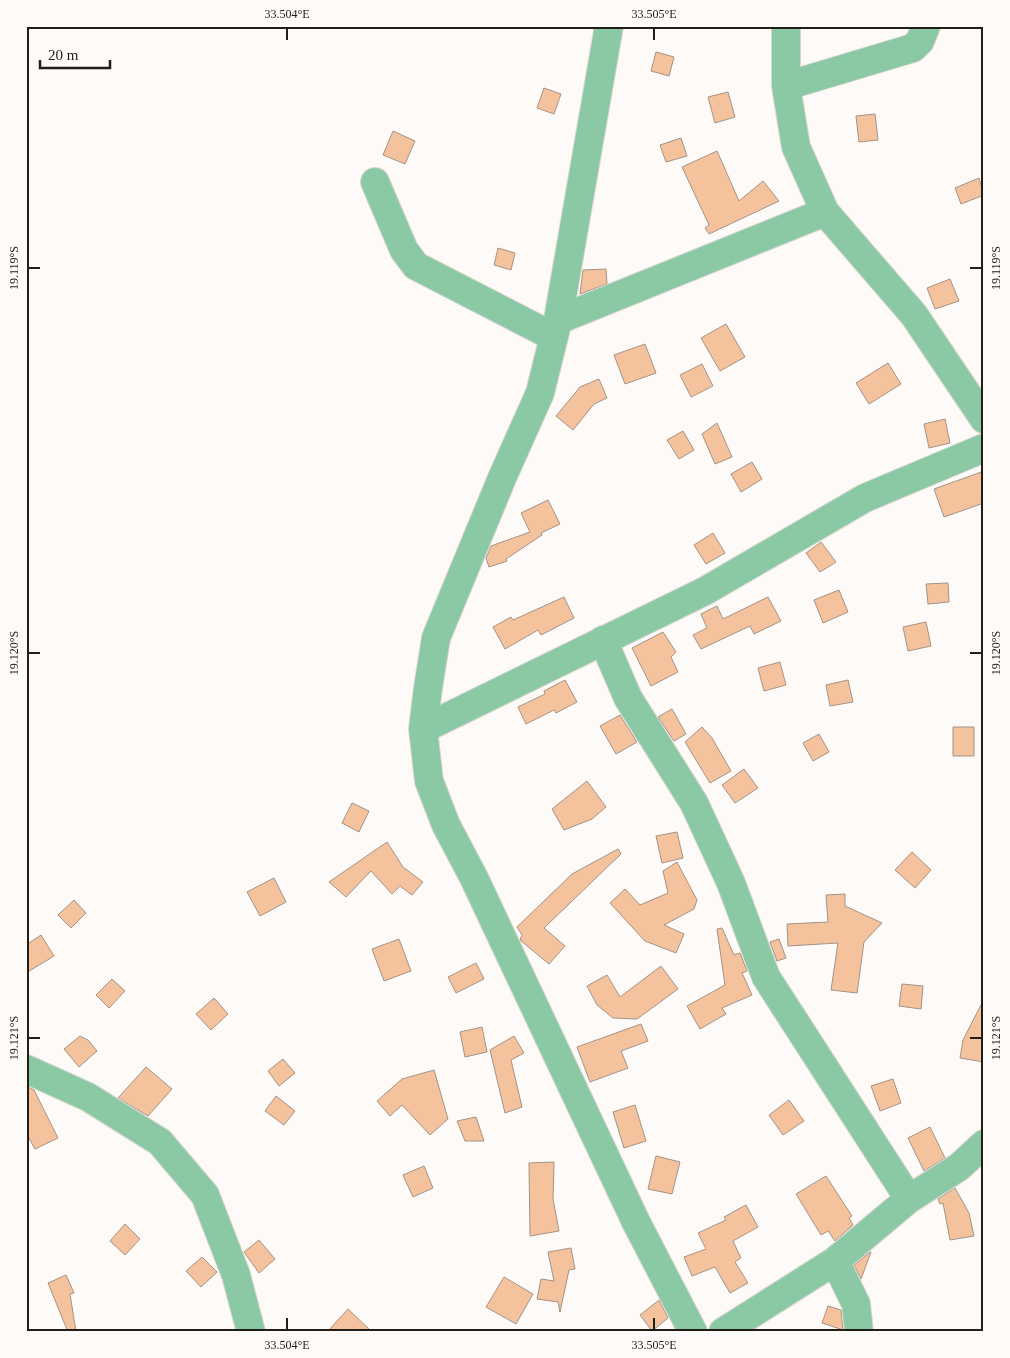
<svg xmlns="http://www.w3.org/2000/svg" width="1010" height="1358" viewBox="0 0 1010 1358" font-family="'Times New Roman',serif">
<rect width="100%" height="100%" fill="#fdfaf7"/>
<path fill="#f4c39e" stroke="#a49386" d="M656,52l18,5 -5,19 -18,-5z
M544,88l17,6 -7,20 -17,-6z
M728,92l7,25 -20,6 -7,-26z
M875,114l3,26 -19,2 -3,-26z
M393,131l22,10 -10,23 -22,-9z
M681,138l6,18 -21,6 -6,-17z
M717,151l22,50 24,-20 16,20 -70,33 -4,-6 4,-3 -27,-58z
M979,178l5,17 -23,9 -6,-16z
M498,248l17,5 -4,17 -17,-5z
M606,269l1,15 -27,10 3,-24z
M950,279l9,22 -24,8 -8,-21z
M726,324l19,33 -25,14 -19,-33z
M645,344l11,29 -31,11 -11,-29z
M888,363l13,21 -32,20 -13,-21z
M702,364l11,22 -22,11 -11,-22z
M599,379l8,19 -13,6 -21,26 -17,-14 24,-29z
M945,419l5,24 -21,5 -5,-24z
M717,423l15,34 -17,7 -13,-30z
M683,431l11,19 -15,9 -12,-19z
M752,462l10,17 -21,13 -10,-18z
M984,471v32l-40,14 -10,-28z
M548,500l12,24 -19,9 1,2 -36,24 1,2 -18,6 -3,-9 5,-12 39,-14 -9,-19z
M713,533l12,20 -19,11 -12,-19z
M821,542l15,20 -16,10 -14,-19z
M948,583l1,19 -21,2 -2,-20z
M839,590l9,22 -25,11 -9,-23z
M564,597l10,21 -33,17 -3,-5 -33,19 -12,-22 18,-10 2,3z
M768,597l13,24 -27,13 -4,-8 -49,23 -8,-14 14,-7 -6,-14 16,-8 6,13z
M926,622l5,24 -23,5 -5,-24z
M663,632l13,20 -5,5 7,15 -27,14 -19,-38z
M780,662l6,23 -22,6 -6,-23z
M565,680l12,22 -21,11 -2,-3 -28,14 -8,-17 27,-13 -1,-3z
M848,680l5,22 -23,4 -4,-21z
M672,709l14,25 -12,7 -16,-24z
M620,715l17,27 -21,12 -16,-28z
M702,727l10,11 19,33 -21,12 -25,-41z
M953,727h21v29h-21z
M819,734l10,18 -16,9 -10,-18z
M744,769l14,19 -23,15 -13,-18z
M587,781l19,26 -14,12 -28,11 -12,-21z
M352,803l17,8 -10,21 -17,-9z
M677,832l6,26 -21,5 -6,-27z
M387,842l16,25 20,15 -11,13 -12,-9 -8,8 -21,-23 -25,26 -17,-15z
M618,849l3,5 -77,74 21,18 -16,18 -29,-24 2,-5 -5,-8 55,-53z
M912,852l19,18 -16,18 -20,-18z
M677,862l20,38 -3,9 -30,16 20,9 -8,19 -31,-12 -35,-38 15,-14 15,16 28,-12 -5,-22z
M274,878l12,24 -26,14 -13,-24z
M845,894v12l37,17 -18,19 -7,51 -26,-3 7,-47 -50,3 -1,-22 41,-2 -2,-27z
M74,900l12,13 -15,15 -13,-13z
M722,928l12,27 6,-2 7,18 -5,2 10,22 -30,13 4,6 -26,15 -13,-23 38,-21 -8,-56z
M41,935l13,21 -28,17v-28z
M399,939l12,32 -27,10 -12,-32z
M779,939l7,19 -9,3 -7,-19z
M476,963l8,16 -28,14 -8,-16z
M661,966l17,23 -41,30 -24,-1 -16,-13 -10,-19 20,-11 13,22z
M112,979l13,12 -16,17 -13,-13z
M902,984l21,2 -2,23 -22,-3z
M214,998l14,16 -17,16 -15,-16z
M984,999v63l-24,-4 3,-18z
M641,1024l7,17 -27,10 7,17 -38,14 -13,-35z
M482,1027l5,25 -22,5 -5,-25z
M80,1036l8,4 9,11 -18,16 -15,-18z
M514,1036l10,17 -13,7 11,47 -17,6 -15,-63z
M283,1059l12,14 -16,13 -11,-15z
M146,1067l26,22 -24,27 -30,-18z
M434,1070l14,49 -18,16 -28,-30 -12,11 -13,-15 25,-22z
M893,1079l8,24 -21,8 -9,-25z
M26,1086l8,4 24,48 -23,11 -9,-16z
M276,1096l19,15 -11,14 -19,-14z
M789,1100l15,21 -21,14 -14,-20z
M635,1105l11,36 -22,7 -11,-36z
M476,1117l8,24h-19l-8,-20z
M930,1127l15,31 -21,13 -16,-33z
M656,1156l24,6 -8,32 -24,-5z
M554,1162l-1,37 6,32 -29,5 -1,-73z
M424,1166l9,22 -20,9 -10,-22z
M826,1176l26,40 -3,2 4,7 -18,16 -7,-10 -7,4 -25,-41z
M955,1188l14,25 5,23 -24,4 -7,-37 -3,1 -2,-5z
M746,1205l12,22 -25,14 8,17 -6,4 13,21 -18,10 -15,-26 -23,9 -8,-19 22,-8 -8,-16 28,-13 -2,-3z
M125,1224l15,15 -15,16 -15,-14z
M259,1240l16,19 -16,14 -15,-21z
M571,1248l4,21 -6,1 -9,42 -2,-10 -21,-3 4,-20 13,2 -6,-29z
M870,1252h1l-10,27 -7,-14z
M202,1257l15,15 -16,15 -15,-16z
M66,1275l8,18 -4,1 6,38h-8l-20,-49z
M504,1277l29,17 -17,30 -30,-17z
M659,1300l9,18 -16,13 -12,-16z
M828,1306l13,4 2,20 -21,-7z
M348,1309l24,23h-45z"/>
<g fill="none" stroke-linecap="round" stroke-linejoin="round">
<g stroke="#dad7d3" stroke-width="30">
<path id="minor" d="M609,26l-51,294 -18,73 -38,85 -66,160 -8,50 -5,41 6,52 17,44 28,53 162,344 57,110
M786,26v60l10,61 29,65 89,103 70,104
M786,86l127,-38 7,-7 6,-15
M375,182l29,68 12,16 138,71
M558,320l267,-108
M603,640l25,58 66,105 37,80 35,94 143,222
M423,729l282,-138 160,-93 119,-50
M26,1069l62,28 72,45 45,53 31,80 15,57
M835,1261l21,43 3,28
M723,1332l112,-71 74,-62 50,-32 25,-23"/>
</g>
<use href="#minor" stroke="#8bc9a5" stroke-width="28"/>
</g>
<path fill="none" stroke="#231d18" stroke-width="2" d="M287,28v12M654,28v12M28,268h12M970,268h12M28,653h12M970,653h12M28,1038h12M970,1038h12M287,1318v12M654,1318v12"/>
<rect width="1010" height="1358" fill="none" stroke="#fdfaf7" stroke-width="55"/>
<path d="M40 60v8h70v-8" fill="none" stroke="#231d18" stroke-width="2.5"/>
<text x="48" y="60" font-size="15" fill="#231d18" stroke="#fdfaf7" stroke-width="4" paint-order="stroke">20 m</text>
<rect x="28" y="28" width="954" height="1302" fill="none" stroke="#231d18" stroke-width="2"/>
<g font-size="12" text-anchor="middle" fill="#231d18">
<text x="287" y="18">33.504°E</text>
<text x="654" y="18">33.505°E</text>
<text transform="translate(14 268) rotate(-90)" y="4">19.119°S</text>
<text transform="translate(996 268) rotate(-90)" y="4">19.119°S</text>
<text transform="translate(14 653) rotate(-90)" y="4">19.120°S</text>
<text transform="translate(996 653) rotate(-90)" y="4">19.120°S</text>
<text transform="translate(14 1038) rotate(-90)" y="4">19.121°S</text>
<text transform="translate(996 1038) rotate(-90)" y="4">19.121°S</text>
<text x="287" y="1349">33.504°E</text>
<text x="654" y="1349">33.505°E</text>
</g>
</svg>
